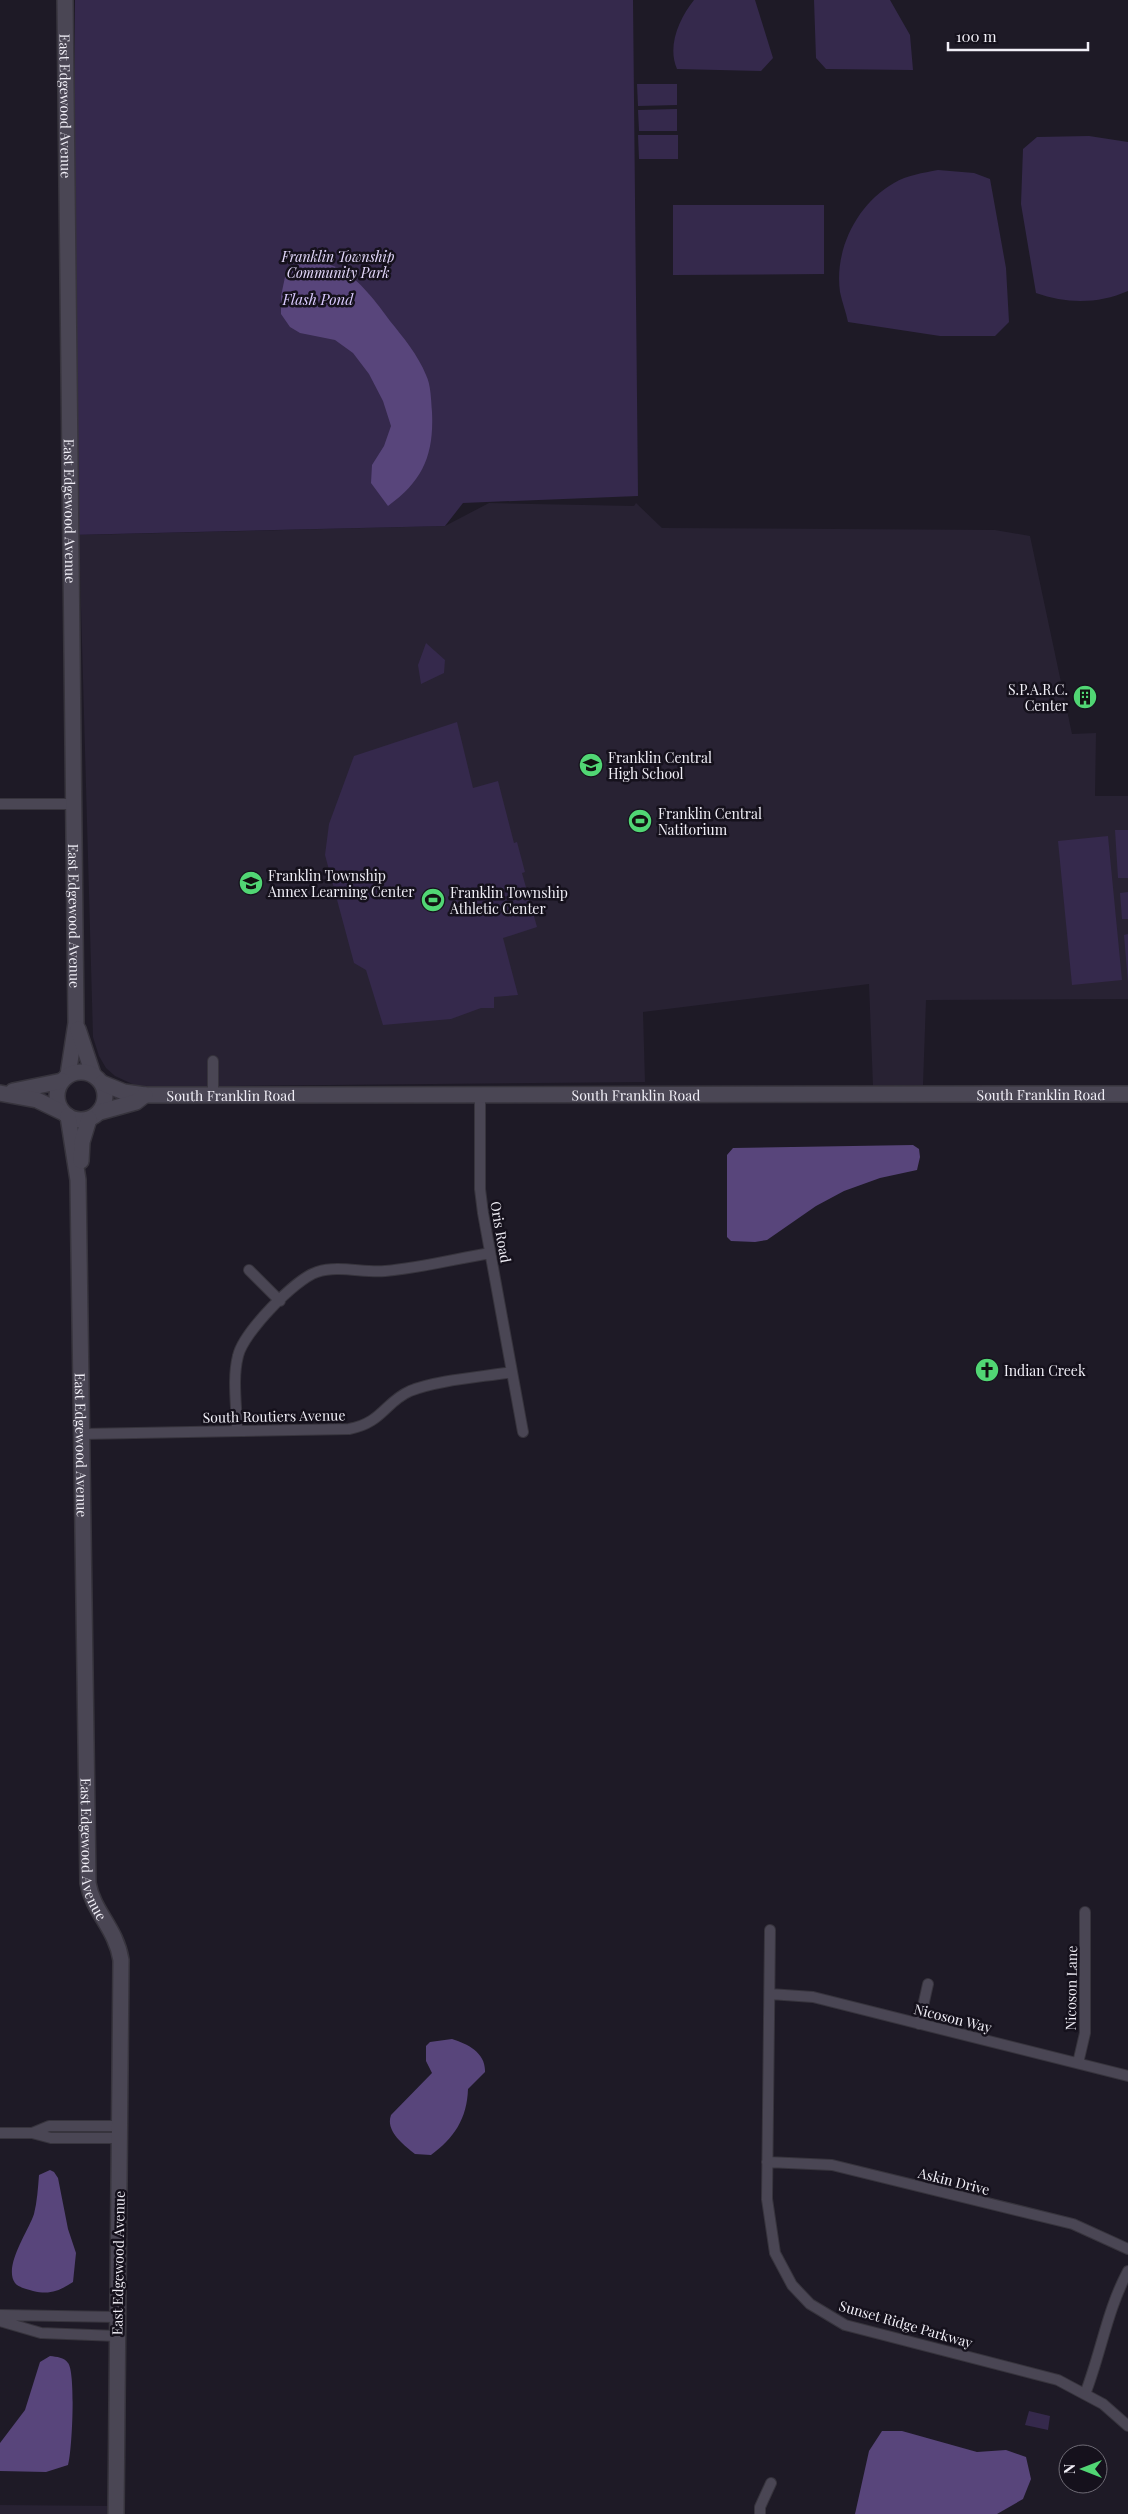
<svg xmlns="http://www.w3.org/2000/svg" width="1128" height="2514" viewBox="0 0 1128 2514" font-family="'Playfair Display',serif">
<rect width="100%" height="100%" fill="#1e1a26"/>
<path fill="#282233" d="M489,503l145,3 2,-3 26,25 333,2 35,6 42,198 24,-1 -1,63h33v203l-202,1 -3,85 -50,1 -4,-102 -226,28 2,70 -506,5 -24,-11 -9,-8 -7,-12 -6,-19 -14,-502 366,-9z
M0,2505l116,1v8h-116z"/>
<path fill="#35294c" d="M75,0h558l5,496 -175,7 -18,23 -374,9z
M694,0h61l18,58 -12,13 -84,-2c-10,-23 2,-50 17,-69z
M814,0h76l20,35 3,35 -87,-1 -10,-11z
M637,84h40v21l-39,1z
M677,109v22h-38l-1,-21z
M638,135h40v24h-39z
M1089,136l39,6v149c-30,13 -61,13 -92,2l-15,-89 2,-55 14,-12z
M938,170l36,3 16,6 16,89 3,54 -14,14h-55l-92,-14c-2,-10 -6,-20 -8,-30 -6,-42 17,-88 54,-109 13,-8 29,-10 44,-13z
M673,205h151v69l-151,1z
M426,643l19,17 -1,13 -23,11 -3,-19z
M457,722l16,66 25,-7 16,62 3,-1 8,30 -3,1 15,54 -34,11 15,57 -24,2v11h-13l-30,11 -68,6 -17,-55 -12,-7 -29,-108 4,-31 25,-68z
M1115,830h13v48h-10z
M1108,836l14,144 -50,5 -14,-144z
M1128,892v27h-6l-2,-26z
M1128,934v49l-4,-48z
M1029,2411l21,5 -2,14 -23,-5z"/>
<path fill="#58457b" d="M299,262c14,0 29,0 41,7 20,11 37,34 50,52 13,16 28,34 36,54 5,10 5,25 6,37 2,43 -9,69 -44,94l-17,-23 1,-18 12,-19 7,-20 -8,-25 -14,-27 -16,-21 -18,-13 -35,-7 -10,-6 -9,-13v-18l4,-19z
M913,1145l6,4 1,8 -3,13 -37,8 -36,13 -28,15 -49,34 -12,2 -24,-1 -4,-4v-82l6,-7z
M452,2039c16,5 34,14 33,33l-17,17c-1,30 -14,49 -37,66l-16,-1c-11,-9 -30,-23 -24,-39l41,-42 -6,-12v-15l4,-4z
M50,2170l4,2 4,6 10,51 8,24 -3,29c-14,9 -23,13 -40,9 -5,-2 -14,-3 -18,-8 -12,-17 14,-53 19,-69 3,-12 4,-26 5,-39z
M50,2356c7,1 14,1 18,7 8,9 4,89 0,102l-22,7 -46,-1v-28l25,-33 15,-48z
M882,2431h20l75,21 29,-2 20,7 5,22 -8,20 -26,15h-142l14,-63z"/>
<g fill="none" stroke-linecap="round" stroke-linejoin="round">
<g stroke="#37343d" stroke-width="12">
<path id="minor" d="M0,804h73
M213,1061v35
M480,1095v94l3,24 40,219
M249,1270l31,31
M237,1431c0,-23 -5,-52 1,-75 5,-23 57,-77 79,-84 22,-7 46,1 68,-1 35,-3 70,-12 105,-18
M82,1434l267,-5c33,-6 36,-27 61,-38 27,-11 72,-14 102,-19
M770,1930l-3,269 8,54 17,32 18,19 35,21 213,55 45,24 25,22
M770,1994l43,3 315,79
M919,2024l9,-40
M1078,2063l7,-30v-121
M0,2133h32l19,5h68
M32,2133l17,-7h70
M767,2162l65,3 241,59 55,25
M0,2315l118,2
M0,2321l41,12 76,3
M1085,2394c16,-41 22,-84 43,-123
M760,2514v-7l11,-24"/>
</g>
<g stroke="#37343d" stroke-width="18">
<g id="secondary">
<path id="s1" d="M65,0l11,1023 -8,52"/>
<path d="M78,1029l15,45"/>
<circle cx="81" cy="1096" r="24"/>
<path id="s2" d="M102,1083l22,9 21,3 983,-1"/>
<path d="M13,1091l49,-10"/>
<path d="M0,1093l37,7 27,13"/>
<path d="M100,1112l36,-10 9,-7"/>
<path id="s3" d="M68,1116l10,64 10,703c5,29 28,45 33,77l-5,554"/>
<path d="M81,1161l1,-19 7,-23"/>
</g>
</g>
<use href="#minor" stroke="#4a4654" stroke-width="10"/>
<use href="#secondary" stroke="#4a4654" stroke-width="15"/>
</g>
<defs>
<g id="building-disc" transform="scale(1.25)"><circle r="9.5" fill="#51d674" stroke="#15111c"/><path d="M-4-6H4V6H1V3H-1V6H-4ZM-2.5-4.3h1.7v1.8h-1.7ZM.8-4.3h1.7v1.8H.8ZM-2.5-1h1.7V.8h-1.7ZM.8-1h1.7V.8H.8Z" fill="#111"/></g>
<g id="school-disc" transform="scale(1.25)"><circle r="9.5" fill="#51d674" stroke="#15111c"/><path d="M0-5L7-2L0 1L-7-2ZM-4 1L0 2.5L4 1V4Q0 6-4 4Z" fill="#111"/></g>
<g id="stadium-disc" transform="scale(1.25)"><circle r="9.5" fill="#51d674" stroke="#15111c"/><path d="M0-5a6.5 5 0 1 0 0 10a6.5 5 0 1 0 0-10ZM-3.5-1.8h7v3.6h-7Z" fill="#111"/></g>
<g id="church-disc" transform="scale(1.25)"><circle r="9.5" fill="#51d674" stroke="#15111c"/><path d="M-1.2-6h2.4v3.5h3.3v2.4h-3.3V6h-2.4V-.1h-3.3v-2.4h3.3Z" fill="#111"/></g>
</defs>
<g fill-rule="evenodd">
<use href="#building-disc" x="1085" y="697"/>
<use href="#school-disc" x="591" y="765"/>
<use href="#stadium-disc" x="640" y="821"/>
<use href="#school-disc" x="251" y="883"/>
<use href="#stadium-disc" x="433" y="900"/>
<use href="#church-disc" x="987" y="1370"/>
</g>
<g text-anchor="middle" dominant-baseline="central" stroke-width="5" stroke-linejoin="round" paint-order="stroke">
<g font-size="14" fill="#f1eff7" stroke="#15111c">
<text stroke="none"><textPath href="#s1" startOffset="106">East Edgewood Avenue</textPath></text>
<text stroke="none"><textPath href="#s1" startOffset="511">East Edgewood Avenue</textPath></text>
<text stroke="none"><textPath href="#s1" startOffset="916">East Edgewood Avenue</textPath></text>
<text stroke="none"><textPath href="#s2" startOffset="941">South Franklin Road</textPath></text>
<text stroke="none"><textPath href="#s2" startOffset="536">South Franklin Road</textPath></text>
<text stroke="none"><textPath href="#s2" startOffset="131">South Franklin Road</textPath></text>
<text transform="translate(501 1232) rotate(80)">Oris Road</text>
<text transform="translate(274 1416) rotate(-1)">South Routiers Avenue</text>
<text stroke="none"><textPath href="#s3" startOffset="330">East Edgewood Avenue</textPath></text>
<text stroke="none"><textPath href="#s3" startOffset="735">East Edgewood Avenue</textPath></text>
<text transform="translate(1071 1988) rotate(-89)">Nicoson Lane</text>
<text transform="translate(953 2018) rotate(14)">Nicoson Way</text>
<text transform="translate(954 2181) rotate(14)">Askin Drive</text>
<text transform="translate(118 2263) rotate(-89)">East Edgewood Avenue</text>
<text transform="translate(906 2324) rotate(16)">Sunset Ridge Parkway</text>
</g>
<g font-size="14" font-style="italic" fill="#e3d8fb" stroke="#15111c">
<text x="338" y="256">Franklin Township<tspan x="338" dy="16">Community Park</tspan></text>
</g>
<g font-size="14" fill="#f1eff7" stroke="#15111c" text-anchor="start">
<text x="1068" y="689" text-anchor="end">S.P.A.R.C.<tspan x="1068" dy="16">Center</tspan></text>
<text x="608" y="757">Franklin Central<tspan x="608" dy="16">High School</tspan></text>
<text x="658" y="813">Franklin Central<tspan x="658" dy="16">Natitorium</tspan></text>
<text x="268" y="875">Franklin Township<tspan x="268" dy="16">Annex Learning Center</tspan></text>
<text x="450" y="892">Franklin Township<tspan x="450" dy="16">Athletic Center</tspan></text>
<text x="1004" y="1370">Indian Creek</text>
</g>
<g font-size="15" font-style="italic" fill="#dacbfe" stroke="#15111c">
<text x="318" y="299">Flash Pond</text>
</g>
</g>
<g transform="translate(1083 2469) rotate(270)"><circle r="24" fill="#15111c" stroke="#6d6a74"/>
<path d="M0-4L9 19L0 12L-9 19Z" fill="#51d674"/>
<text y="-8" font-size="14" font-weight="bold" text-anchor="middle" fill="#f1eff7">N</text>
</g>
<path d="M948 42v8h140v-8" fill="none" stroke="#f1eff7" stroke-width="2.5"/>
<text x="956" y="42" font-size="15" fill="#f1eff7" stroke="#15111c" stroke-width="4" paint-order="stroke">100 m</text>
</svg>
